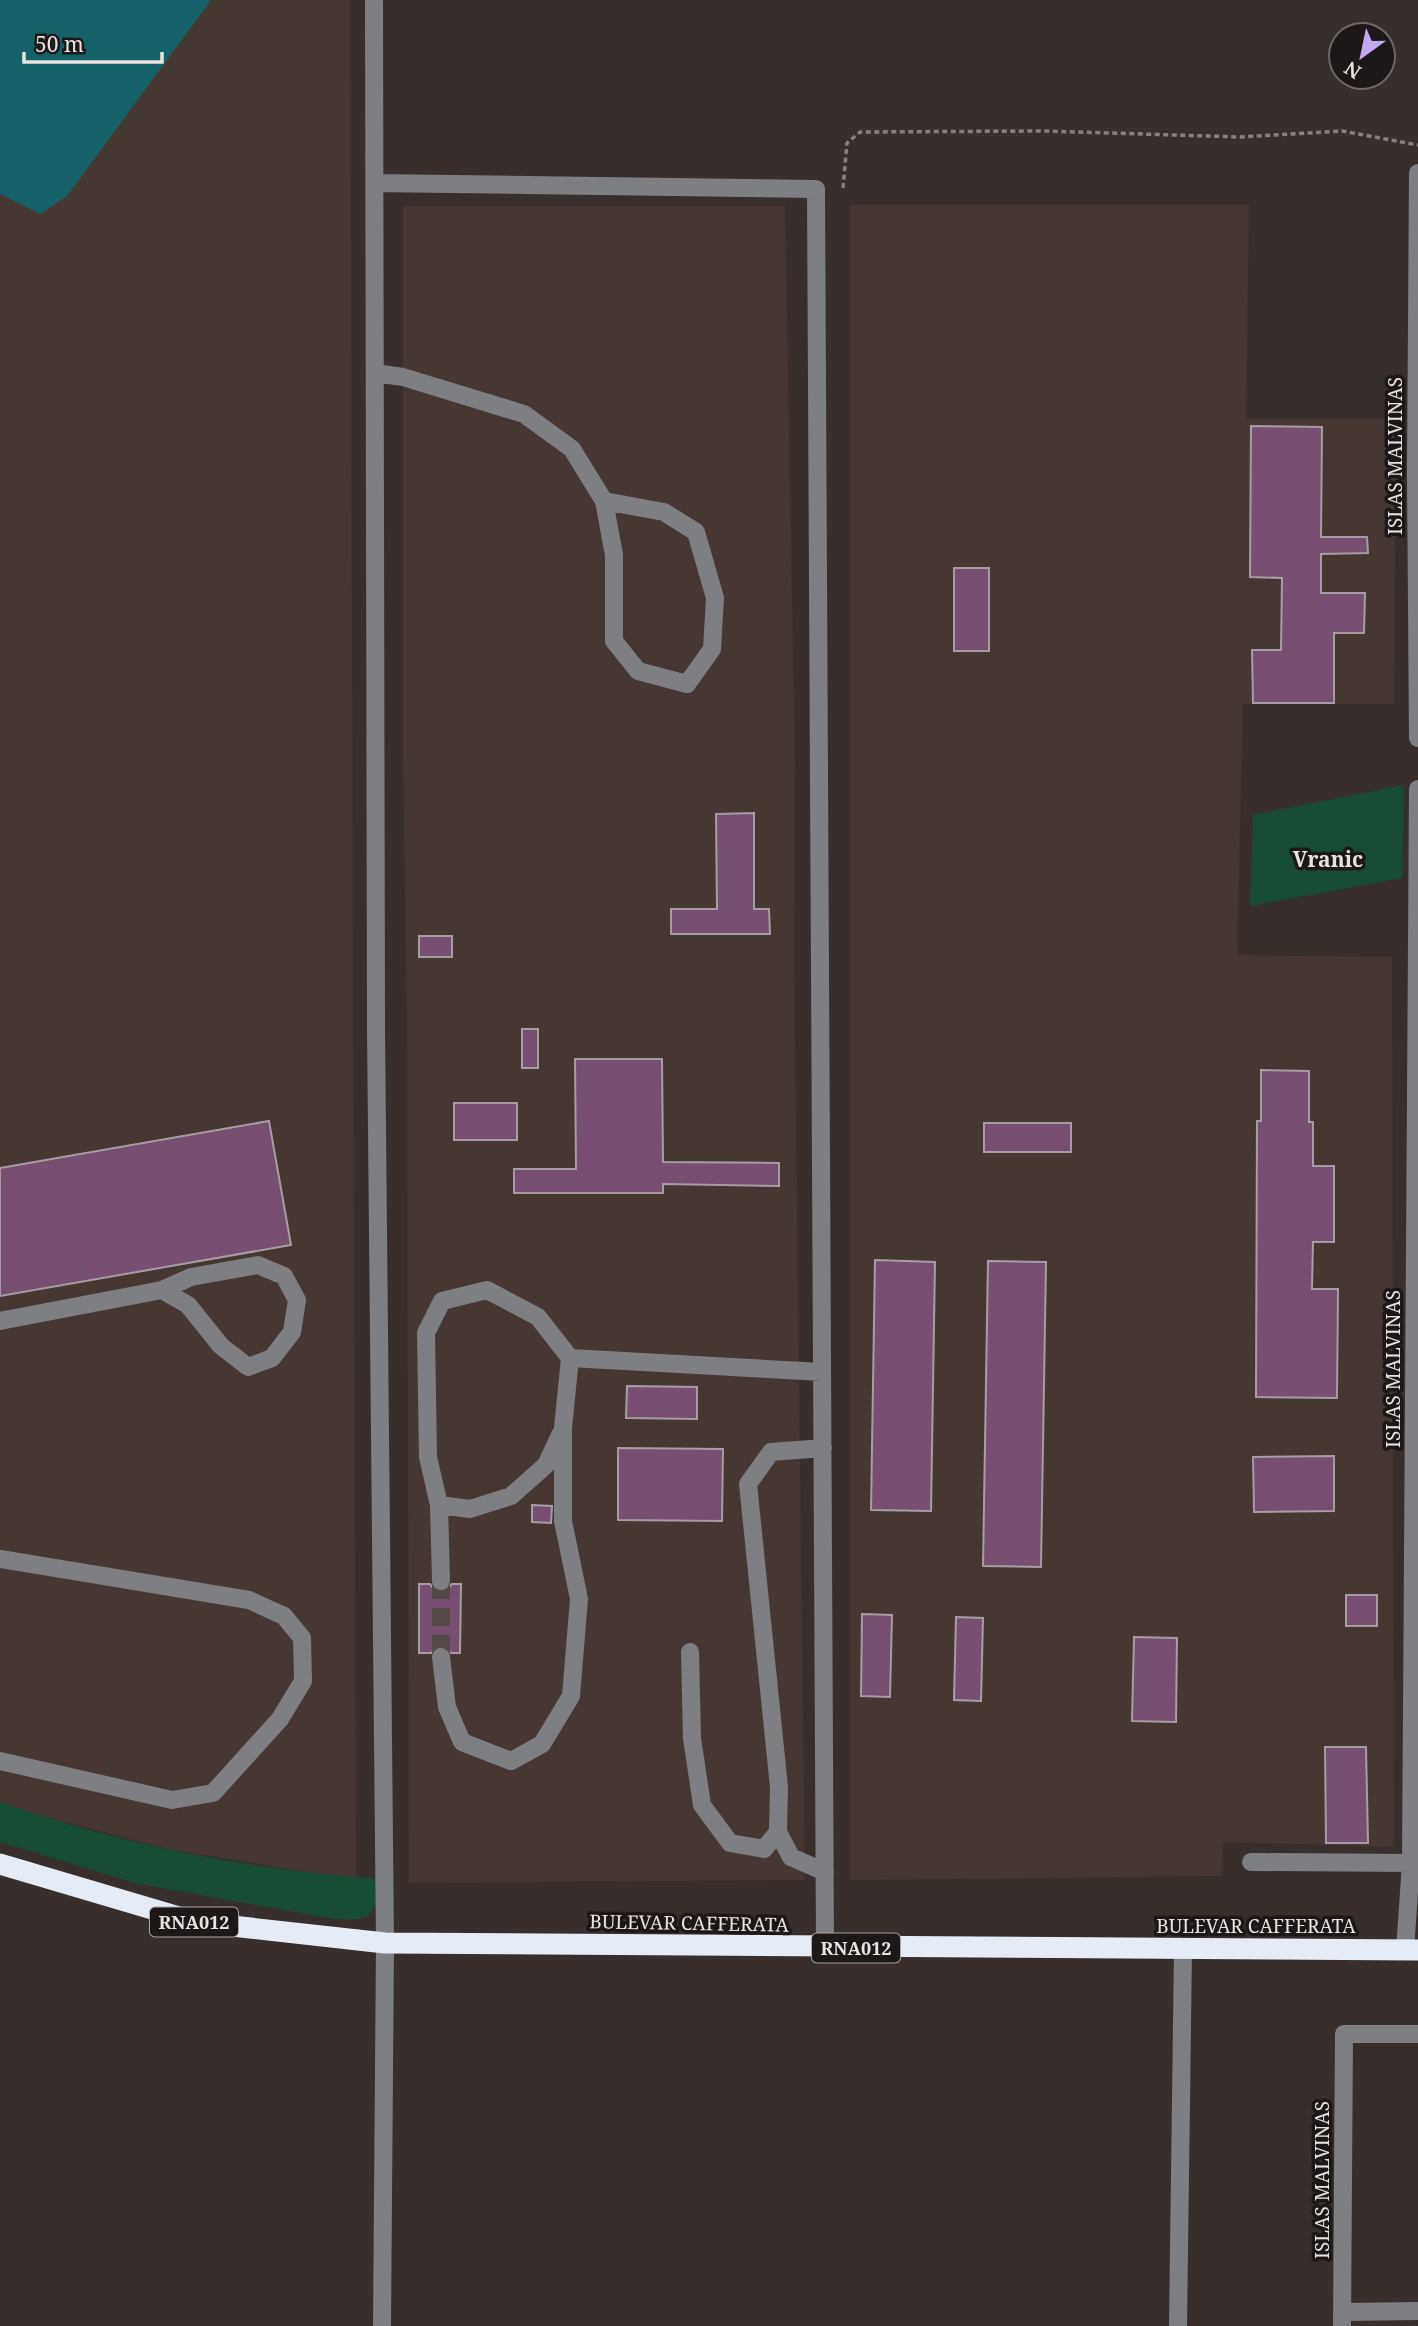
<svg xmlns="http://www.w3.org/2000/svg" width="1418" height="2326" viewBox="0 0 1418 2326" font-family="'Noto Serif',serif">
<rect width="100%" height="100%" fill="#382f2c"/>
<path fill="#463732" d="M0,0h350l6,1878 -31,-3 -157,-26 -138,-36 -30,-11z
M850,205h399l-3,214h150l-2,285h-151l-6,251 155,2 2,890 -171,-5 -1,34 -372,4z
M403,206h382l10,555 -1,198 11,921 -396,3 -2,-855 -4,-268z"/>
<path fill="#174d35" d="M1404,785l-2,93 -152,28 3,-91z
M0,1802c121,43 252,68 379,77 -3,39 -7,42 -45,40l-199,-36 -135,-41z"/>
<path fill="#146267" d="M0,0h211l-144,196 -27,18 -40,-20z"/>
<path fill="#764f70" stroke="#a69da4" stroke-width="2" d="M1251,426l71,1 -1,110h46l1,16 -47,1v39h44l-1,40h-30v70h-81l-1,-53h29l1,-72 -32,-1z
M954,568h35v83h-35z
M754,813v96h15l1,25h-99v-25h46l-1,-95z
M419,936h33v21h-33z
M522,1029h16v39h-16z
M575,1059h87l1,103 116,1v23l-116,-2v9h-149v-24h62z
M1261,1070l48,1v51h4v44h21v76h-21l-1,47h26l-1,109 -81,-1 1,-276h4z
M454,1103h63v37h-63z
M269,1121l22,124 -291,51v-128z
M984,1123h87v29h-87z
M875,1260l60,2 -4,249 -60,-1z
M988,1261l58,1 -5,305 -58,-1z
M627,1386l70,1v32l-71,-1z
M618,1448l105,1 -1,72 -104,-1z
M1334,1456v55l-80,1 -1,-55z
M532,1505l20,1 -1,17 -19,-1z
M419,1584h11l5,7 6,1 6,-2 5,-6h9l-1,69h-9l-5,-6 -6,-1 -5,2 -4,5h-12z
M1346,1595h31v31h-31z
M862,1614l30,1 -2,82 -29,-1z
M956,1617l27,1 -2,83 -27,-1z
M1134,1637l43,1 -1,84 -44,-1z
M1325,1747h41l2,96h-42z"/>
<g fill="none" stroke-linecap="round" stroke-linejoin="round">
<path stroke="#534a47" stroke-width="18" stroke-dasharray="18 9" stroke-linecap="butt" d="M441,1581v76"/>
<path stroke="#87807d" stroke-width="3.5" stroke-dasharray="5 3.5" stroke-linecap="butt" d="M843,188l4,-45 13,-11 184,-1 196,6 102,-6 76,14"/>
<path stroke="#7d7f83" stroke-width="18" d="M374,0l2,1028 9,915 -3,383
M1418,173l-2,301 2,264
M375,183l441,6 9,1758
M375,373l28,4 121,37 48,35 32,52 10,54v86l24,30 49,13 25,-35 3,-51 -19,-66 -32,-20 -60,-11
M0,1321l162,-31 29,-13 67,-12 26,11 13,24 -5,32 -20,26 -24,9 -27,-21 -33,-41 -26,-15
M570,1358l252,14
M439,1505l31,4 41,-13 35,-31 14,-30
M0,1559l249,41 35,16 18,22 1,43 -23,38 -67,74 -41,7 -172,-39
M441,1581l-2,-76 -11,-48 -2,-124 16,-32 45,-11 51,27 32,41 -7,70v93l16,78 -8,97 -29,48 -31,17 -49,-19 -15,-35 -6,-50
M690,1652l2,86 10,67 28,38 34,6 14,-17 1,-45 -31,-303 23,-32 52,-4
M778,1832l13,25 34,15
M1251,1862l160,1
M1405,1950l6,-87 7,-1074
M1342,2312l76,-1
M1178,2326l5,-377
M1342,2326l2,-292h74"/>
<path stroke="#e6ecf5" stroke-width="21" d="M0,1864l196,58 189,21 1033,7"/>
</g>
<g text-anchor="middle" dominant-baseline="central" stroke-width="7" stroke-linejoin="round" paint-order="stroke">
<g fill="#1c1817" stroke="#aca6a4" stroke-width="2">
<rect x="150" y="1907.5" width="88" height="29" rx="5"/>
<rect x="812" y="1933.5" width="88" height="29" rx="5"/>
</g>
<g font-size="18" font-weight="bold" fill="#e9e3e0">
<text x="194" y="1922">RNA012</text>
<text x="856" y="1948">RNA012</text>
</g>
<g font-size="19" fill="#e9e3e0" stroke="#1c1817">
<text transform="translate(1395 456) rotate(-90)">ISLAS MALVINAS</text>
<text transform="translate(1393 1369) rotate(-90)">ISLAS MALVINAS</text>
<text transform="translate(689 1923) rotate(1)">BULEVAR CAFFERATA</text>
<text x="1256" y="1926">BULEVAR CAFFERATA</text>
<text transform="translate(1322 2180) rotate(-90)">ISLAS MALVINAS</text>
</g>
<g font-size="21" font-weight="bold" fill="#e9e3e0" stroke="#1c1817">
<text x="1328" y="859">Vranic</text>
</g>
</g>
<g transform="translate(1362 56) rotate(213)"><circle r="33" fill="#1c1817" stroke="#6e6967" stroke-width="2"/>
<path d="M0-5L12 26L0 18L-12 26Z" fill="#c4a7f1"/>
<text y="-10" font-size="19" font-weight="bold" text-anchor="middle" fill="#e9e3e0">N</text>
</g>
<path d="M24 52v10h138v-10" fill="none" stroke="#e9e3e0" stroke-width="3.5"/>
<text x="35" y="52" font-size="21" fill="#e9e3e0" stroke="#1c1817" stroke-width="5" paint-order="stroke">50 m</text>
</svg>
